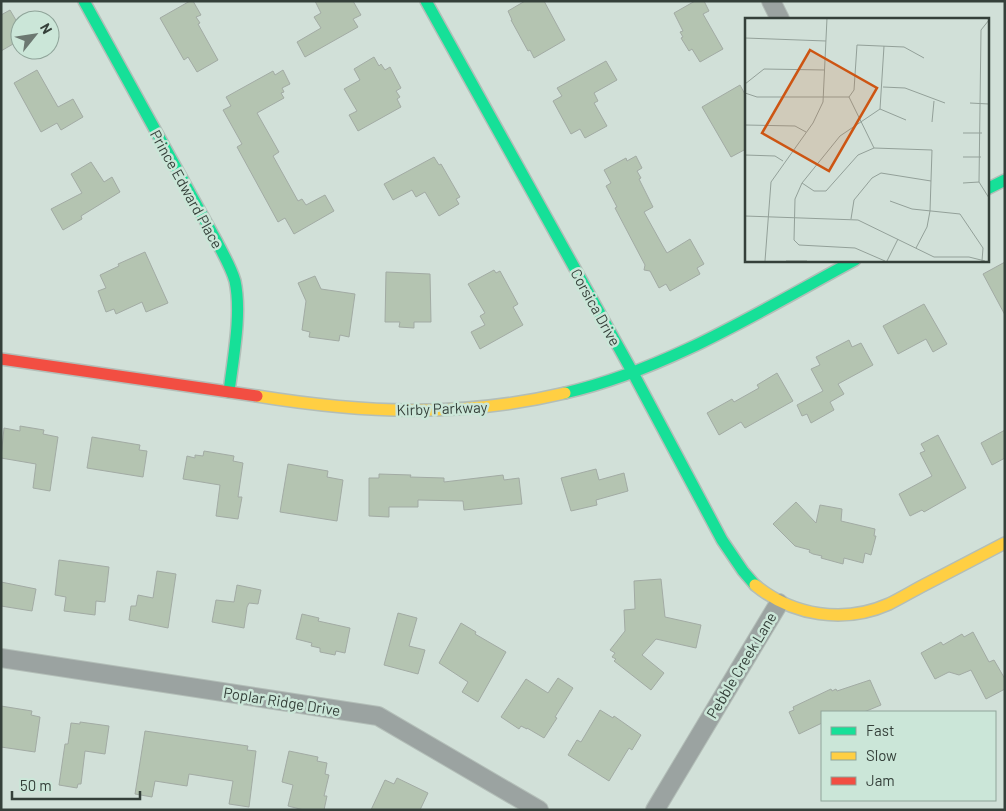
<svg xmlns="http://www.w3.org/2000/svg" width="1006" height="811" viewBox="0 0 1006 811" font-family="Barlow,sans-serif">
<rect width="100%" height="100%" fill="#d1e0d8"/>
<path fill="#b4c4b1" stroke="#a2aba4" d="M190,1h3l8,14 -5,2 4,6 -2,1 20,36 -21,12 -9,-15 -4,3 -24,-42z
M315,1h38l8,14 -8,4 5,8 -53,30 -8,-15 24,-14 -7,-11 7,-4z
M525,1h19l21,39 -31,18 -4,-8 -2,1 -17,-31h1l-4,-9z
M695,1h9l5,10 -6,3 20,35 -23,13 -8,-13 -3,2 -8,-13 2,-1 -3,-5 3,-1 -9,-18z
M10,10l10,17v13l-19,11v-36z
M374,57l5,9 2,-2 4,6 5,-3 11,21 -5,3 4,6 -3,2 4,8 -43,24 -9,-16 8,-4 -13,-22 16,-9 -6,-11z
M606,61l11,19 -23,13 4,8 -4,2 13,23 -22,12 -5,-9 -9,5 -18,-33 9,-5 -5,-8z
M37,70l21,37 15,-8 10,18 -22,13 -4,-7 -16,9 -27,-49z
M283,70l7,14 -8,4 2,4 -3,1 3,5 -27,15 22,39 -6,4 25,45 4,-2 4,6 19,-10 9,16 -40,23 -9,-16 -7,4 -41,-75 5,-3 -19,-34 8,-4 -5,-9 47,-26 2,4z
M740,85l6,11v53l-15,8 -29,-50z
M636,156l6,12 -5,3 4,7 -2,1 14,28 -9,5 20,36 3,5 23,-14 14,25 -7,4 3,6 -30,17 -4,-7 -7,4 -9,-17 -6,-1 1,-5 -30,-57 2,-1 -11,-21 5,-3 -7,-13 22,-12 1,3z
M434,157l5,8 2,-1 19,33 -4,2 3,5 -20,12 -14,-24 -9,5 -4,-7 -19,10 -9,-16z
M91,162l13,20 8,-5 8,15 -39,24 1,3 -19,11 -12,-21 31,-16 -11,-19z
M145,252l23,51 -22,9 -4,-10 -26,12 -2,-5 -8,3 -8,-21 8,-3 -6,-13 19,-9 -1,-2z
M1005,262v53l-22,-41z
M494,270l2,3 4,-2 18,33 -5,3 10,18 -43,24 -9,-17 14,-7 -5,-9 5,-3 -17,-29z
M386,272l44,2 1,48h-17v6l-15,-1 1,-5h-15z
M315,276l6,13 34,5 -6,43 -9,-2 -1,6 -30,-4 1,-5 -8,-2 4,-29 -8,-18z
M924,304l23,40 -14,8 -7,-13 -28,15 -15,-28z
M849,340l3,7 9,-4 12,22 -35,19 6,10 -14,8 4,8 -23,13 -4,-9 -5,2 -5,-11 26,-14 -12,-22 9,-4 -4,-8z
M777,373l16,28 -48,27 -4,-6 -22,13 -12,-22 25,-14 2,3 25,-14 -2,-3z
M20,426l24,4 -1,4 15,3 -8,54 -17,-3 3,-24 -35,-6 3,-30 16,3z
M1005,430v28l-13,7 -11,-22z
M938,435l28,53 -42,24 -2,-2 -12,6 -11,-22 33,-18 -12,-23 5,-2 -4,-7z
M92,437l48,8 -1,5 8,1 -4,26 -56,-9z
M204,451l30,5 -1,5 10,2 -5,34h4l-4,22 -22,-3 4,-31 -37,-6 4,-23 8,2v-3l8,1z
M288,464l40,7 -1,6 16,3 -6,41 -57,-9z
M596,469l3,11 25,-7 4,18 -32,9 1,5 -26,6 -10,-33z
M379,474l32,1 -1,2 34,1v4l59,-7 1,5 15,-2 3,26 -58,6 -1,-9 -45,-1v7h-29v10l-20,-1v-38h10z
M796,502l20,21 4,-18 22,4 -1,12 34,8 -1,7h2l-5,19 -6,-2 -2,10 -19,-5 -1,6 -22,-6 1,-2 -9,-2 -4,-2 1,-2 -15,-4 -22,-22z
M59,560l50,7 -4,35 -9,-1 -1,14 -31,-4 2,-14 -11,-2z
M157,571l19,3 -8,54 -39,-8 2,-14h5l2,-11 15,3z
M661,579l4,38 36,8 -5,23 -40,-9 -14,16 22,18 -13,17 -37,-29 2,-2 -4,-2 3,-4 -5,-3 15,-19 -1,-21 11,-1 -1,-28z
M1,582l35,7 -4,22 -31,-5z
M237,585l24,5 -3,14 -9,-1 -2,4 -3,21 -32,-6 4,-22 18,2z
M398,613l19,5 -8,28 16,4 -7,24 -34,-9z
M302,614l17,4 -1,3 32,7 -5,25 -9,-2 -1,4 -15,-3v-4l-9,-2 1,-3 -16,-4z
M461,623l15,9 -1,2 31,18 -28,50 -16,-10 6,-10 -29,-19z
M973,632l16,30 5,-2 11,19v10l-19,10 -15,-29 -12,5 -10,-3 -14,7 -14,-26 20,-11 2,3 19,-11 2,3z
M558,678l15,10 -18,29 2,1 -13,20 -17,-10v1l-6,-3 -2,3 -18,-12 25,-38 22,14z
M870,680l11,25 -17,7h-42v11l-23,11 -10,-22 5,-2 -1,-3 38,-18 1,2 4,-2 1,2z
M1,706l31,5 -1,4 9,2 -5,35 -34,-5z
M600,710l13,8 1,-2 27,19 -9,15 -3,-2 -20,33 -41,-26 9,-15 4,2z
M80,722l29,4 -4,28 -20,-3 -4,33h-3l-1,4 -18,-3 6,-41h3l3,-21 9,1z
M145,731l103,15 -1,4 9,1 -7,56 -20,-3 4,-23 -44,-7 -2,12 -32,-5 -3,16 -17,-3z
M289,751l29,6 -1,4 10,2 -2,11 4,1 -5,21h3l-3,14h-20l-16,-4 5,-21 -11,-3z
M397,778l31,15 -8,17h-49l14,-30 9,4z"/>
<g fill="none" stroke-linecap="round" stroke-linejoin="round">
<g stroke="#b3beb8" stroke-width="20">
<path id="street" d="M771,1l9,18
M1,658l377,58 161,94
M655,810l124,-207"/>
</g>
<g stroke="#b3beb8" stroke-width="14">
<path id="fast" d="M84,1l133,241c6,12 14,25 18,39 7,33 -2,77 -6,111
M426,1l207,372 89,167 21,31 12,14
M987,189l18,-9
M565,393c104,-24 197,-83 290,-133"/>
</g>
<g stroke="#b3beb8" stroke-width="14">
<path id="slow" d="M257,396c106,17 202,22 308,-3
M755,585c38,31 89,39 134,19 14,-7 27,-15 41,-22 25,-13 50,-26 75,-39"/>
</g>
<g stroke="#b3beb8" stroke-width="14">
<path id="jam" d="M1,359l256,37"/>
</g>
<use href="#street" stroke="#9ba3a1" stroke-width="18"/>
<use href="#fast" stroke="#16e098" stroke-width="11"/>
<use href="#slow" stroke="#ffcf43" stroke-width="11"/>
<use href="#jam" stroke="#f24e42" stroke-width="11"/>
</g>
<g text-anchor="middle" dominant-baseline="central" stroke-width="5" stroke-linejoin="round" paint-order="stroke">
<g font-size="15" fill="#35403a" stroke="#cbe6d8">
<text transform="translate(187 189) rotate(61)">Prince Edward Place</text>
<text transform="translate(596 307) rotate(61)">Corsica Drive</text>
<text transform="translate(442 408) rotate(-2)">Kirby Parkway</text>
<text transform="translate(741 665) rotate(-59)">Pebble Creek Lane</text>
<text transform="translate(282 701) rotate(9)">Poplar Ridge Drive</text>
</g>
</g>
<g transform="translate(745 18)">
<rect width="244" height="244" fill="#d1e0d8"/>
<path fill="none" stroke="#93a099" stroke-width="1" d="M244,2l-8,10 -2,152 10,16M0,20l81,3M139,28l-4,63 -40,27 -38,47 -7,16 -1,41 5,5 56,3 30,13M0,66l19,-15 61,1M138,69l22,1 40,15M0,75l12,4h92M104,79l5,-7 3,-45 47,2 20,11M104,79l25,51M225,85l19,1M135,91l26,11M187,104l2,-21M0,107l50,1 11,6M218,115h19M0,137l30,1 8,5M218,139h18M57,165l12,8h12l32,-36 16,-7 58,2 -2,61 -3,16 -11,21M218,165l16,-1M145,183l22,8 48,5 23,34 -1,13M0,198l113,4 76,37h35l16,4M106,201l3,-19 18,-22 9,-5 50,8M20,243l6,-79 42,-59 10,-21 4,-84M41,243h21M142,243l11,-22"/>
<path fill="#cd5513" fill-opacity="0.15" stroke="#cd5513" stroke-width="2.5" d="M65,32l67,38 -48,83 -67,-38z"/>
<rect width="244" height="244" fill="none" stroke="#35403a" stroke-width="2.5"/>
</g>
<rect width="1006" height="811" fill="none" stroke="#35403a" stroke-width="5"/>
<rect x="821" y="711" width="175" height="90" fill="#cbe6d8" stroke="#8fa499"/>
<rect x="831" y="727" width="25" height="8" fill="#16e098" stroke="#8fa499"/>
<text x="866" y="736" font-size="15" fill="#35403a">Fast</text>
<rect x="831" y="752" width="25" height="8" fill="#ffcf43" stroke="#8fa499"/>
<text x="866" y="761" font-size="15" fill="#35403a">Slow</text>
<rect x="831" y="777" width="25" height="8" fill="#f24e42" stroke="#8fa499"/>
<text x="866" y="786" font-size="15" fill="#35403a">Jam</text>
<g transform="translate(35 35) rotate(60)"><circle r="24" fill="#cbe6d8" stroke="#8fa499"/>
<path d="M0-4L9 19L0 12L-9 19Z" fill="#6c7871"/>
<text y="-8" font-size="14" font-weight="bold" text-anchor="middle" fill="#35403a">N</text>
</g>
<path d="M12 791v8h128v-8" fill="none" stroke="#35403a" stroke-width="2.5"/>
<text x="20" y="791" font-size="15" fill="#35403a" stroke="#cbe6d8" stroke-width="4" paint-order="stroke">50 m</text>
</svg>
